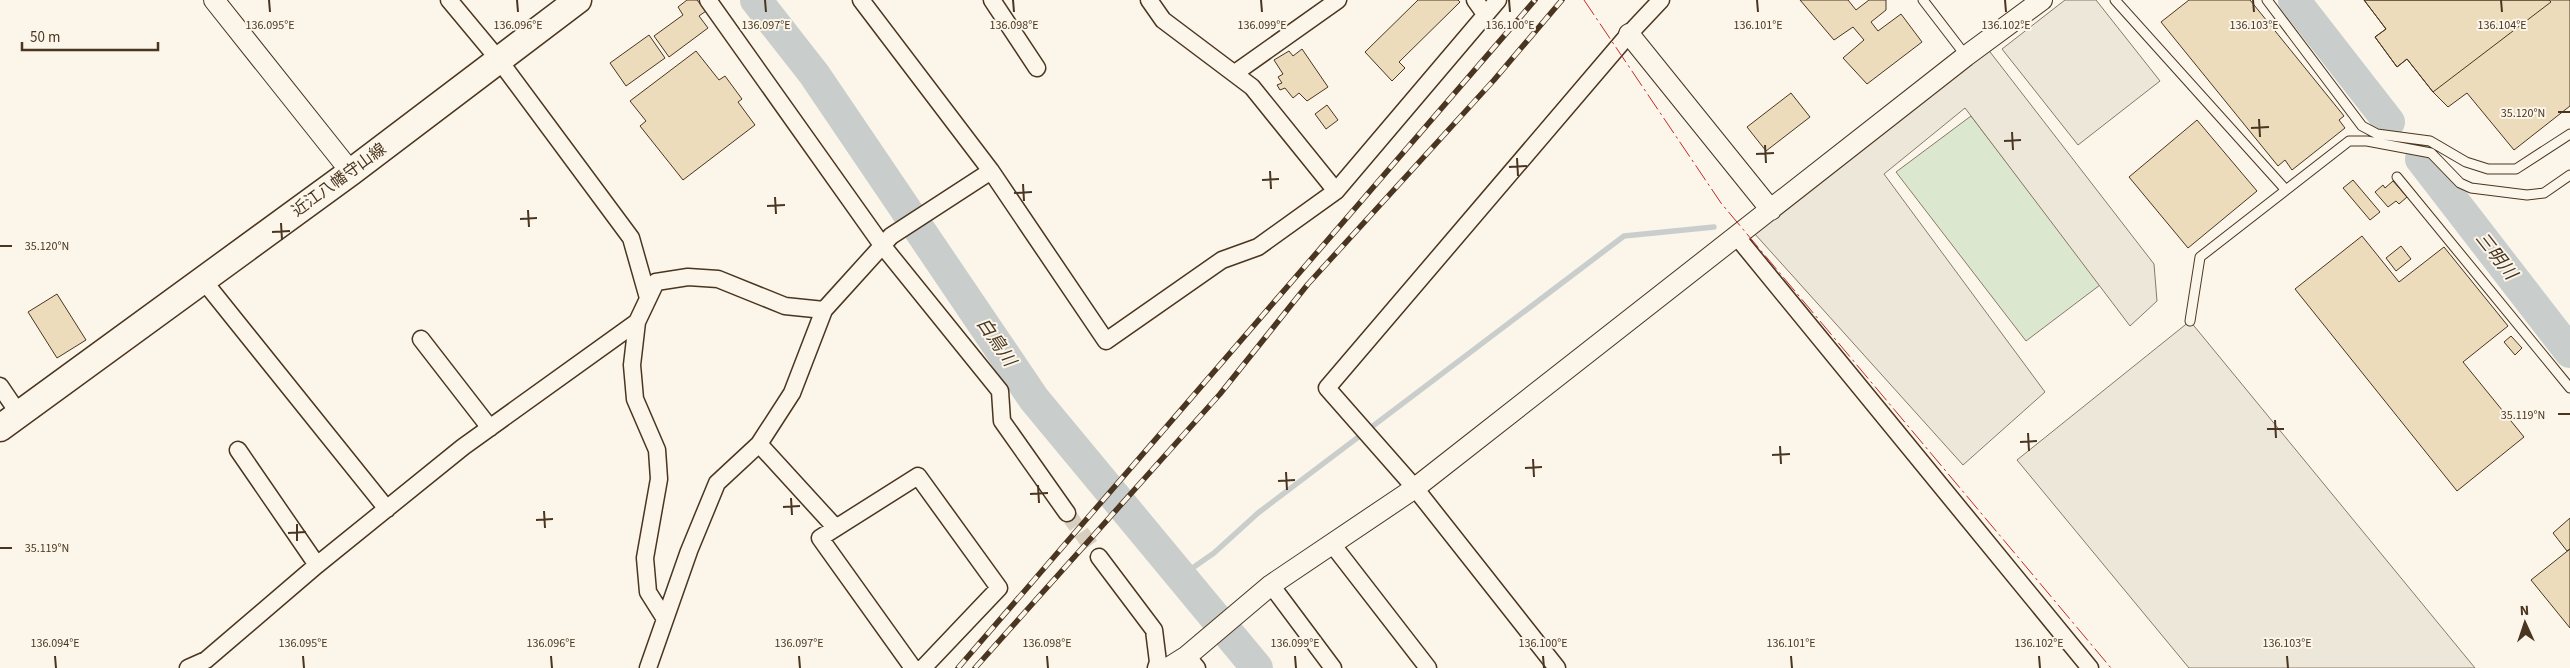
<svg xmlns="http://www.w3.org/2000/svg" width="2570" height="668" viewBox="0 0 2570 668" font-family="'Source Sans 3','Noto Sans JP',sans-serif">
<rect width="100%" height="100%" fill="#fbf6e9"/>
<path fill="#dce7d0" stroke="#887966" d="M1971,116l129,169 -74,56 -130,-169z"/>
<path fill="#ede7d9" stroke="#887966" d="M2065,0h31l64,81 -82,64 -76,-96z
M1987,48l167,216 3,37 -27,25 -165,-218 -81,66 161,218 -82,73 -209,-232z
M2190,321l285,347h-286l-172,-208z"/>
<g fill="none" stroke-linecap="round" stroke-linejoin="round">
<path stroke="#c9cecd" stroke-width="5.5" d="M1181,576l33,-23 44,-40 366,-277 90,-9"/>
<path stroke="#c9cecd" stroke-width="32" d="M756,0l58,74 220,325 223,269
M2294,0l95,122
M2421,159l149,193"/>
</g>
<path fill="#ecdcbc" stroke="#4a3520" d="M687,0h10l9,11 -7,5 9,12 -39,29 -15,-21 29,-21 -5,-8z
M1418,0h40l2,2 -61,60 6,6 -13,13 -27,-29z
M1800,0h48l8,10 13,-10h17v10l-15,12 7,9 23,-17 21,28 -55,42 -24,-26 21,-18 -11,-13 -19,13z
M2189,0h61l94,116 -5,4 6,8 -53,42 -7,-10 -7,6 -117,-144z
M2364,0h206v106l-56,44 -47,-57 -19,14 -15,-15 -26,-33 -10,8 -22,-30 11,-8z
M2364,0h185l2,2 -118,90 -26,-33 -10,8 -22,-30 11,-8z
M649,35l16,23 -39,28 -16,-23z
M1302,49l26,38 -21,14 -8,-8 -6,5 -8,-10 -5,2 -3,-5 5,-2 -4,-6 5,-3 -9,-14 15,-9 4,5z
M696,51l23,29 6,-4 17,23 -4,3 17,23 -72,55 -43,-54 6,-5 -16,-20z
M1791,93l19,24 -44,34 -19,-24z
M1327,105l11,15 -12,9 -11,-15z
M2197,120l60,71 -69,57 -59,-71z
M2353,180l27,32 -10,8 -27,-32z
M2393,181l14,16 -8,7 -3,-3 -8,6 -13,-15 8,-7 2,3z
M2362,236l37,46 45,-35 64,79 -45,36 61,75 -67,54 -162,-202z
M2401,246l10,13 -15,12 -10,-13z
M57,294l29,46 -29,18 -29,-46z
M2511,336l11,12 -7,7 -11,-13z
M2570,518v31l-3,2 -14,-18z
M2570,549v79l-39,-48z"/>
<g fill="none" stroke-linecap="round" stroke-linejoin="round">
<path stroke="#d8cfc1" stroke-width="16" stroke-dasharray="16 8" stroke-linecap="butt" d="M1067,513l32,44"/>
<g stroke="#4a3520" stroke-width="11">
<path id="service" d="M1923,0l43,56
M2115,0l170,189
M2267,0l95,126 15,8 53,7 36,21 22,7h28l54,-35
M2397,177l173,211
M2190,321l10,-64 149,-116h18l64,12 29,30 11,5 56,7 17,-2 26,-18"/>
</g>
<g stroke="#4a3520" stroke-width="19">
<path id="minor" d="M449,0l50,60 132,178 17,60
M708,0l174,245 118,146 2,30 65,92
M861,0l130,171 115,170 116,-81 36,-13 78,-56 162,-191
M992,0l45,68
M1149,0l14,20 89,67 84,104
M1475,0l10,14
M1235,73l103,-73
M1737,237l353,431
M203,280l184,229
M637,322l-5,43 3,34 22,51 2,29 -14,79 3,34 17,27
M421,339l69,89
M0,386l19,28
M759,444l76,83
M238,450l79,115
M1332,544l96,124
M1099,557l55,73 4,32 -2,6
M1271,585l62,83
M1187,656l10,12
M188,668l18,-8 111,-95 146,-118 174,-125 19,-40 32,-5 30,2 67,27 39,4 67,-74 100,-65
M648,668l41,-117 28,-68 42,-39 33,-51 32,-83
M913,668l-93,-130 98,-62 81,112 -76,80
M1557,668l-142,-180 -88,-100 302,-354 32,-34"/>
</g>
<g stroke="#4a3520" stroke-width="22">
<path id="tertiary" d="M214,0l137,172
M1629,34l142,176
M1168,668l19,-12 84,-71 144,-97 551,-432 76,-56"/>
</g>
<g stroke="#4a3520" stroke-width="29">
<path id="primary" d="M0,428l351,-256 227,-172"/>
</g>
<use href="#service" stroke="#fbf6e9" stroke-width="9"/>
<use href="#minor" stroke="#fbf6e9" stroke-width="16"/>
<use href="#tertiary" stroke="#fbf6e9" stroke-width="20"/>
<use href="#primary" stroke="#fbf6e9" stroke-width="26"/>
<g stroke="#4a3520" stroke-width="5.5">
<path id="rail" d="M958,668l577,-668
M975,668l245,-274 88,-110 186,-204 68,-80"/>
</g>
<use href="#rail" stroke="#fbf6e9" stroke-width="4" stroke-dasharray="11" stroke-linecap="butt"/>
<path stroke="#c62828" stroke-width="1" stroke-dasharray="18 4 2.5 4" stroke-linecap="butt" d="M1584,0l137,203 390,465"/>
</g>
<path fill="none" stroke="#4a3520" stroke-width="2" d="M269,0l1,12M517,0l1,12M765,0l1,12M1013,0l1,12M1261,0l1,12M1509,0l1,12M1757,0l1,12M2005,0l1,12M2253,0l1,12M2501,0l1,12M2558,112h12M2259,119l1,18M2251,128l18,-1M2012,132l1,18M2004,141l17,-1M1765,145l1,18M1756,154l18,-1M1517,158l1,18M1509,167l18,-1M1270,171l1,18M1262,180l17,-1M1023,184l1,17M1014,193l18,-1M775,197l1,17M767,206l18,-1M528,210l1,17M520,219l17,-1M281,223l1,17M272,232l18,-1M0,246h12M2558,414h12M2275,420l1,18M2267,429h17M2028,433l1,18M2020,442l17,-1M1780,446l1,18M1772,455l18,-1M1533,459l1,18M1525,468l17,-1M1286,472l1,18M1278,481l17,-1M1038,485l1,18M1030,494l18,-1M791,498l1,17M783,507l17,-1M544,511l1,17M536,520l17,-1M297,524v17M288,533l18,-1M0,548h12M55,656l1,12M303,656l1,12M551,656l1,12M799,656l1,12M1047,656l1,12M1295,656l1,12M1543,656l1,12M1791,656l1,12M2039,656l1,12M2287,656l1,12"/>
<g text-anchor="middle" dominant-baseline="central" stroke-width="4" stroke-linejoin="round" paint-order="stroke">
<g font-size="16" fill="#4a3520" stroke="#fbf6e9">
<text transform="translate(339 180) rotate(-36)">近江八幡守山線</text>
</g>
<g font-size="18" font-style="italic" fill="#4a3520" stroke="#fbf6e9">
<text transform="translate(2496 256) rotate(52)">三明川</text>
<text transform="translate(996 342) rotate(56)">白鳥川</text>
</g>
</g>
<g font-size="12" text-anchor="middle" fill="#4a3520" stroke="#fbf6e9" stroke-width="4" stroke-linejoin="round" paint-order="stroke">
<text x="270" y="29">136.095°E</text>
<text x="518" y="29">136.096°E</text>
<text x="766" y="29">136.097°E</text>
<text x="1014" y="29">136.098°E</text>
<text x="1262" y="29">136.099°E</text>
<text x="1510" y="29">136.100°E</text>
<text x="1758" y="29">136.101°E</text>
<text x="2006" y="29">136.102°E</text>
<text x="2254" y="29">136.103°E</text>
<text x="2502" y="29">136.104°E</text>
<text x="2523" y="117">35.120°N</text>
<text x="47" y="250">35.120°N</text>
<text x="2523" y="419">35.119°N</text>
<text x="47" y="552">35.119°N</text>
<text x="55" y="647">136.094°E</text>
<text x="303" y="647">136.095°E</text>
<text x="551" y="647">136.096°E</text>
<text x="799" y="647">136.097°E</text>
<text x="1047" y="647">136.098°E</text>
<text x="1295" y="647">136.099°E</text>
<text x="1543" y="647">136.100°E</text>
<text x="1791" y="647">136.101°E</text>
<text x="2039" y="647">136.102°E</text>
<text x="2287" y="647">136.103°E</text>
</g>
<g transform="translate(2525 623) rotate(357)" stroke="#fbf6e9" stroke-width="4" paint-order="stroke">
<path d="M0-4L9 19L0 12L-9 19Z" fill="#4a3520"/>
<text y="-8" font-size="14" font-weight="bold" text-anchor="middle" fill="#4a3520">N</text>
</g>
<path d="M22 42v8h136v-8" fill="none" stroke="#4a3520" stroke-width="2.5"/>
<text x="30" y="42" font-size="15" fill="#4a3520" stroke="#fbf6e9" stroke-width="4" paint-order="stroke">50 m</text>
</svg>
